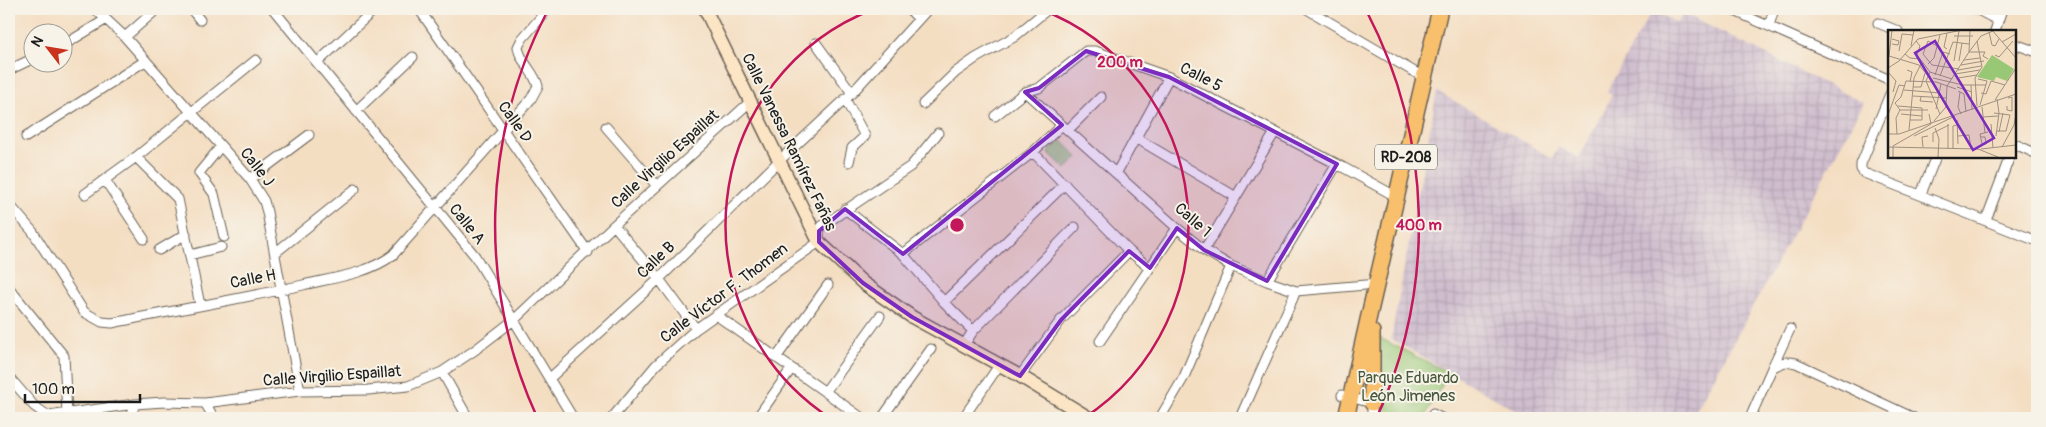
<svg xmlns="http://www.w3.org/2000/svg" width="2046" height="427" viewBox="0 0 2046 427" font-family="Pangolin,sans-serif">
<defs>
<pattern id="industrial-grid" width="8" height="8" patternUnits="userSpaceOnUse" patternTransform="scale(1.25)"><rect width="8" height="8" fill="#cfbdce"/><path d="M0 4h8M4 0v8" fill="none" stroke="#b1a2b0"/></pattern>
<pattern id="grass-tufts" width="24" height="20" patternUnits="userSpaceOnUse" patternTransform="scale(1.25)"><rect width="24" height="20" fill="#98c776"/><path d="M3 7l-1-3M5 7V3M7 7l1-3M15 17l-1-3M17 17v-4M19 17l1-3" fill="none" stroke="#82aa66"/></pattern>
</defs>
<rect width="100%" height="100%" fill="#f7f3e8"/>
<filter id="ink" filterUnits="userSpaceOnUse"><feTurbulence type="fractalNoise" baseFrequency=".02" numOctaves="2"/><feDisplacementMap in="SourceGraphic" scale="10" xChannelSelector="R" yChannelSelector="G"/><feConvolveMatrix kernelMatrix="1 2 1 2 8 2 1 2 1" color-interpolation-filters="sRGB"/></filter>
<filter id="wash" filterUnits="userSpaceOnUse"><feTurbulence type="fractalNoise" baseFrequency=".0096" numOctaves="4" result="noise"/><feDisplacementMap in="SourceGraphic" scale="20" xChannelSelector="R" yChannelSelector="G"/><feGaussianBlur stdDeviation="1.12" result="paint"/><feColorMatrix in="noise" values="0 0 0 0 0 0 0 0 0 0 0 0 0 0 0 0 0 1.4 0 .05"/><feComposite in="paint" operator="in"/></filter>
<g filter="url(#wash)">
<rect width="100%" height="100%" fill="#f4dec2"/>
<path fill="url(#industrial-grid)" d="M1652,10l25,13 6,-10 181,90 -172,315h-163l-138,-79 46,-248 115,67 6,-11 21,11 33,-63 -5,-4z"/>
<path fill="url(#grass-tufts)" stroke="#5a7249" d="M1380,338l69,35 -25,45h-47z"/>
<path fill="#98c776" stroke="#5a7249" d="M1061,140l17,17 -12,12 -18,-17z"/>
</g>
<g filter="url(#ink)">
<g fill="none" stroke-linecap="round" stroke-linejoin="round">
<g stroke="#686056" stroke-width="11">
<path id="street" d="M95,9l30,28 125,142 14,22 3,11 33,179
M191,9l9,11
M273,9l202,247 98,162
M419,9l169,243
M909,9l10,10
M1307,9l116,68
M1730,9l160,71
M1976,9l21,11
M1878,23l20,8
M1769,26l5,-17
M1995,31l7,-22
M125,37l32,-28
M816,43l36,50
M2015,44l22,8
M62,46l43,-26
M318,62l57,-53
M9,70l23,-11
M1025,92l152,136 27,22 27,16 36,15 29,10 81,-7
M1890,94l-29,70v5l3,4 173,68
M845,99l20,37 -13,12 -3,14
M923,104l33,-32 20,-14 38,-21 34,-28
M356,111l57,-54
M995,116l30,-24 14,-4 47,-37h9l74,26 168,87 60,33
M606,127l51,59
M1068,130l33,-33
M26,137l119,-76
M1136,138l100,59
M2015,144l22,10
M221,146l-22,27 15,21 10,43
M1033,152l96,99 21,17
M136,157l42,42 22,106
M1117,172l52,-95
M250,179l59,-44
M105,180l39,59
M85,194l51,-37 120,-97
M1921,194l15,-38
M9,204l24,28 51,80 18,10 10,1c64,-13 128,-24 191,-38 30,-7 65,-11 90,-30l138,-156 7,-13c-4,-15 -18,-24 -20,-39l4,-8 26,-30
M845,209l58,45 41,48 29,29
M1986,220l24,-64
M614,225l45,54 37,50
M159,250l27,-16
M1204,250l71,-118
M275,253l80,-64
M903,254l130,-102 29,-27
M190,255l31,-8
M1267,281l70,-117
M9,288l55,68 3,58
M944,302l121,-118
M716,315l146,103
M1100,341l77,-113
M964,345l9,-14 102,-104
M776,358l52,-73
M1772,368l18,-39
M442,372l26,46
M1020,376l41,-56 68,-69
M9,377l25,29 14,10 87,-12 29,-2 41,1 95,-12 68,-1 40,-4 34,-14 33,-22 40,-31 99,-94 137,-124
M550,378l109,-99 121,-119 72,-67 76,-84
M825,392l55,-76
M1342,395l30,8v15
M205,403l9,15
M1433,414l8,4
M130,418l5,-14
M612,418l44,-53 40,-36 123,-87v-11l3,-5 89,-60 27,-33
M757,418l34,-49
M882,418l49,-69
M963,418l37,-54
M1160,418l24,-41 47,-111
M1240,418l56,-127
M1750,418l22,-50c9,-6 14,-7 24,-5l118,55"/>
</g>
<g stroke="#686056" stroke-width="15">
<path id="secondary" d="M705,9l114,233 44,41 49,34 108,59 69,42"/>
</g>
<g stroke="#686056" stroke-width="18">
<path id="primary" d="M1372,332v71
M1346,418l22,-98 72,-311"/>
</g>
<use href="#street" stroke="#fff" stroke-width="9"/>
<use href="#secondary" stroke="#fce5c4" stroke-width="12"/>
<use href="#primary" stroke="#f8bf6c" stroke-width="15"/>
</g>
</g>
<path fill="#7b2cbf" fill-opacity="0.2" stroke="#7b2cbf" stroke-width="4" stroke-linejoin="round" d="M1086,51l83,26 168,87 -70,117 -63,-31 -27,-22 -27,40 -21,-17 -68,69 -41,56 -108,-59 -49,-34 -44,-41v-11l26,-22 58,45 159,-129 -37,-33 14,-4z"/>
<g fill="none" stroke="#c2185b" stroke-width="2.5">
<path d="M830 418A231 231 0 0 1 874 9M1040 9A231 231 0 0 1 1084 418"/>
<path d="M537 417A462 462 0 0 1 547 12M1367 12A462 462 0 0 1 1377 417"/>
</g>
<g text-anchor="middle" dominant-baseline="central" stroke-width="4" stroke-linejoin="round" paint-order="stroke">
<rect fill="#f7f3e8" stroke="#5e5c59" stroke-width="1" x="1375" y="144.5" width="62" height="25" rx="4"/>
<g font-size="15" font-weight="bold" fill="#1c1c1c">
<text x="1406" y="157">RD-208</text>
</g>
<g font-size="16" fill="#1c1c1c" stroke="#f7f3e8">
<text transform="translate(1201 77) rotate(27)">Calle 5</text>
<text transform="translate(515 122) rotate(55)">Calle D</text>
<text transform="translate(789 142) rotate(64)">Calle Vanessa Ramírez Fañas</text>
<text transform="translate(665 159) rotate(-42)">Calle Virgilio Espaillat</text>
<text transform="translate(257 167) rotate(52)">Calle J</text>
<text transform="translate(1193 220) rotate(41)">Calle 1</text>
<text transform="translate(467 224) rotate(51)">Calle A</text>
<text transform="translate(656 260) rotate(-44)">Calle B</text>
<text transform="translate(253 279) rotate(-11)">Calle H</text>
<text transform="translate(724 293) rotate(-37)">Calle Víctor F. Thomen</text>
<text transform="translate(332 376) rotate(-4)">Calle Virgilio Espaillat</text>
</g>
<g font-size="16" fill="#47583c" stroke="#f7f3e8">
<text x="1408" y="378">Parque Eduardo<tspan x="1408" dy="18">León Jimenes</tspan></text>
</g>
</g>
<g transform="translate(1888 30)">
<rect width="128" height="128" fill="#f4dec2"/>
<path d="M104,25l22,14 -7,12 -11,-4 -2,4 -17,-4z" fill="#98c776"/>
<path fill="none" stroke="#9e9080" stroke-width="1" d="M4,0l-3,26 30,9 9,11M82,0l-1,22h16l-2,4 5,3M104,0l24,28M101,2l3,13 3,1 4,-7M59,3l-3,14 3,2M66,6h19M28,11l4,5 -3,9M89,11l5,26 -7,11 2,28M114,12l14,-8M4,14l6,1 1,-4 -7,-2M23,16l3,-16M49,16l-9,-5 -5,13 9,11 27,4M11,21l3,-17 11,1M17,24l5,4 10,1M29,25l13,17 22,7M107,25l4,2 14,-16M76,30l16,-2M66,31l5,-30M71,31l3,-18M40,34l6,-6 6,-23M73,35l23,-4M0,38l11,-7 19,-22 44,-9M19,40l5,2 -2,10M70,40l23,-4M0,42l8,9 -3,11M42,42l-4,9 14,33M67,44l25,-4M47,45l8,-23 7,2M52,46l13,-34 16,2M45,48l30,7h23M70,48l19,-3M90,49l9,2 -7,24M83,55l1,25M25,57h8l4,-14M69,57l15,5M16,60l36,3M70,61l6,3 2,18M72,62l-2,15 3,7M93,63l5,1 5,-13 14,4M25,66l34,2M33,67l-1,4 13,1M107,70l21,-32M10,76l24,2v12h-12M119,76v4l5,1v-14l-4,1M94,77l3,26M48,79l5,-25M12,80h28M106,83l16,2 -4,16h-9M13,84l21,2M0,85l11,-30 6,1M95,87l15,-1M69,90l1,24M46,91l12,-14 1,-21 22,-34 12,-16 12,-5M103,94l2,24M47,98l4,11 -1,18M21,100l5,-52 8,-16M111,102l4,-19M0,104h11l117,-40M9,104l-1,-16 4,-8 -5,-7 6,-6 5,-16 30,1 20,7M26,106l41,-20M70,106l11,-1 2,14M108,106l3,-23 -2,-14M93,107h4l1,7h-4l-2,-10 8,-2M45,112v-9l16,-8M0,117l90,2 20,8M35,117l-1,-10 6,-1M114,117l12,-22 2,-11M60,119v-25M65,119v-23l4,-1M93,119l35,-4M5,127v-11l38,-22 -2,-10"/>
<path fill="#7b2cbf" fill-opacity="0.15" stroke="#7b2cbf" stroke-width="2.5" d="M47,11l59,97 -21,12 -58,-97z"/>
<rect width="128" height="128" fill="none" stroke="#1c1c1c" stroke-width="2.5"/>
</g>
<circle cx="957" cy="225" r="8" fill="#c2185b" stroke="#f7f3e8" stroke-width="2.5"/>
<g font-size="15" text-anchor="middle" font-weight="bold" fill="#c2185b" stroke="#f7f3e8" stroke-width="4" stroke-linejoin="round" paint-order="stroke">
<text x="1120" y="67">200 m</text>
<text x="1419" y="230">400 m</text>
</g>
<rect width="2046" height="427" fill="none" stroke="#f7f3e8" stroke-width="30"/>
<g transform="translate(48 48) rotate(301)"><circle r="24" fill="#f7f3e8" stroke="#9f9d96"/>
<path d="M0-4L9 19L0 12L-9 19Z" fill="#c8321e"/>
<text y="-8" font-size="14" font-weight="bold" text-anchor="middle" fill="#1c1c1c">N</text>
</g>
<path d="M25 394v8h115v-8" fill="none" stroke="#1c1c1c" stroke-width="2.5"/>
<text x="32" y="394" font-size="15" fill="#1c1c1c" stroke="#f7f3e8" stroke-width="4" paint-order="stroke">100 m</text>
</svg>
